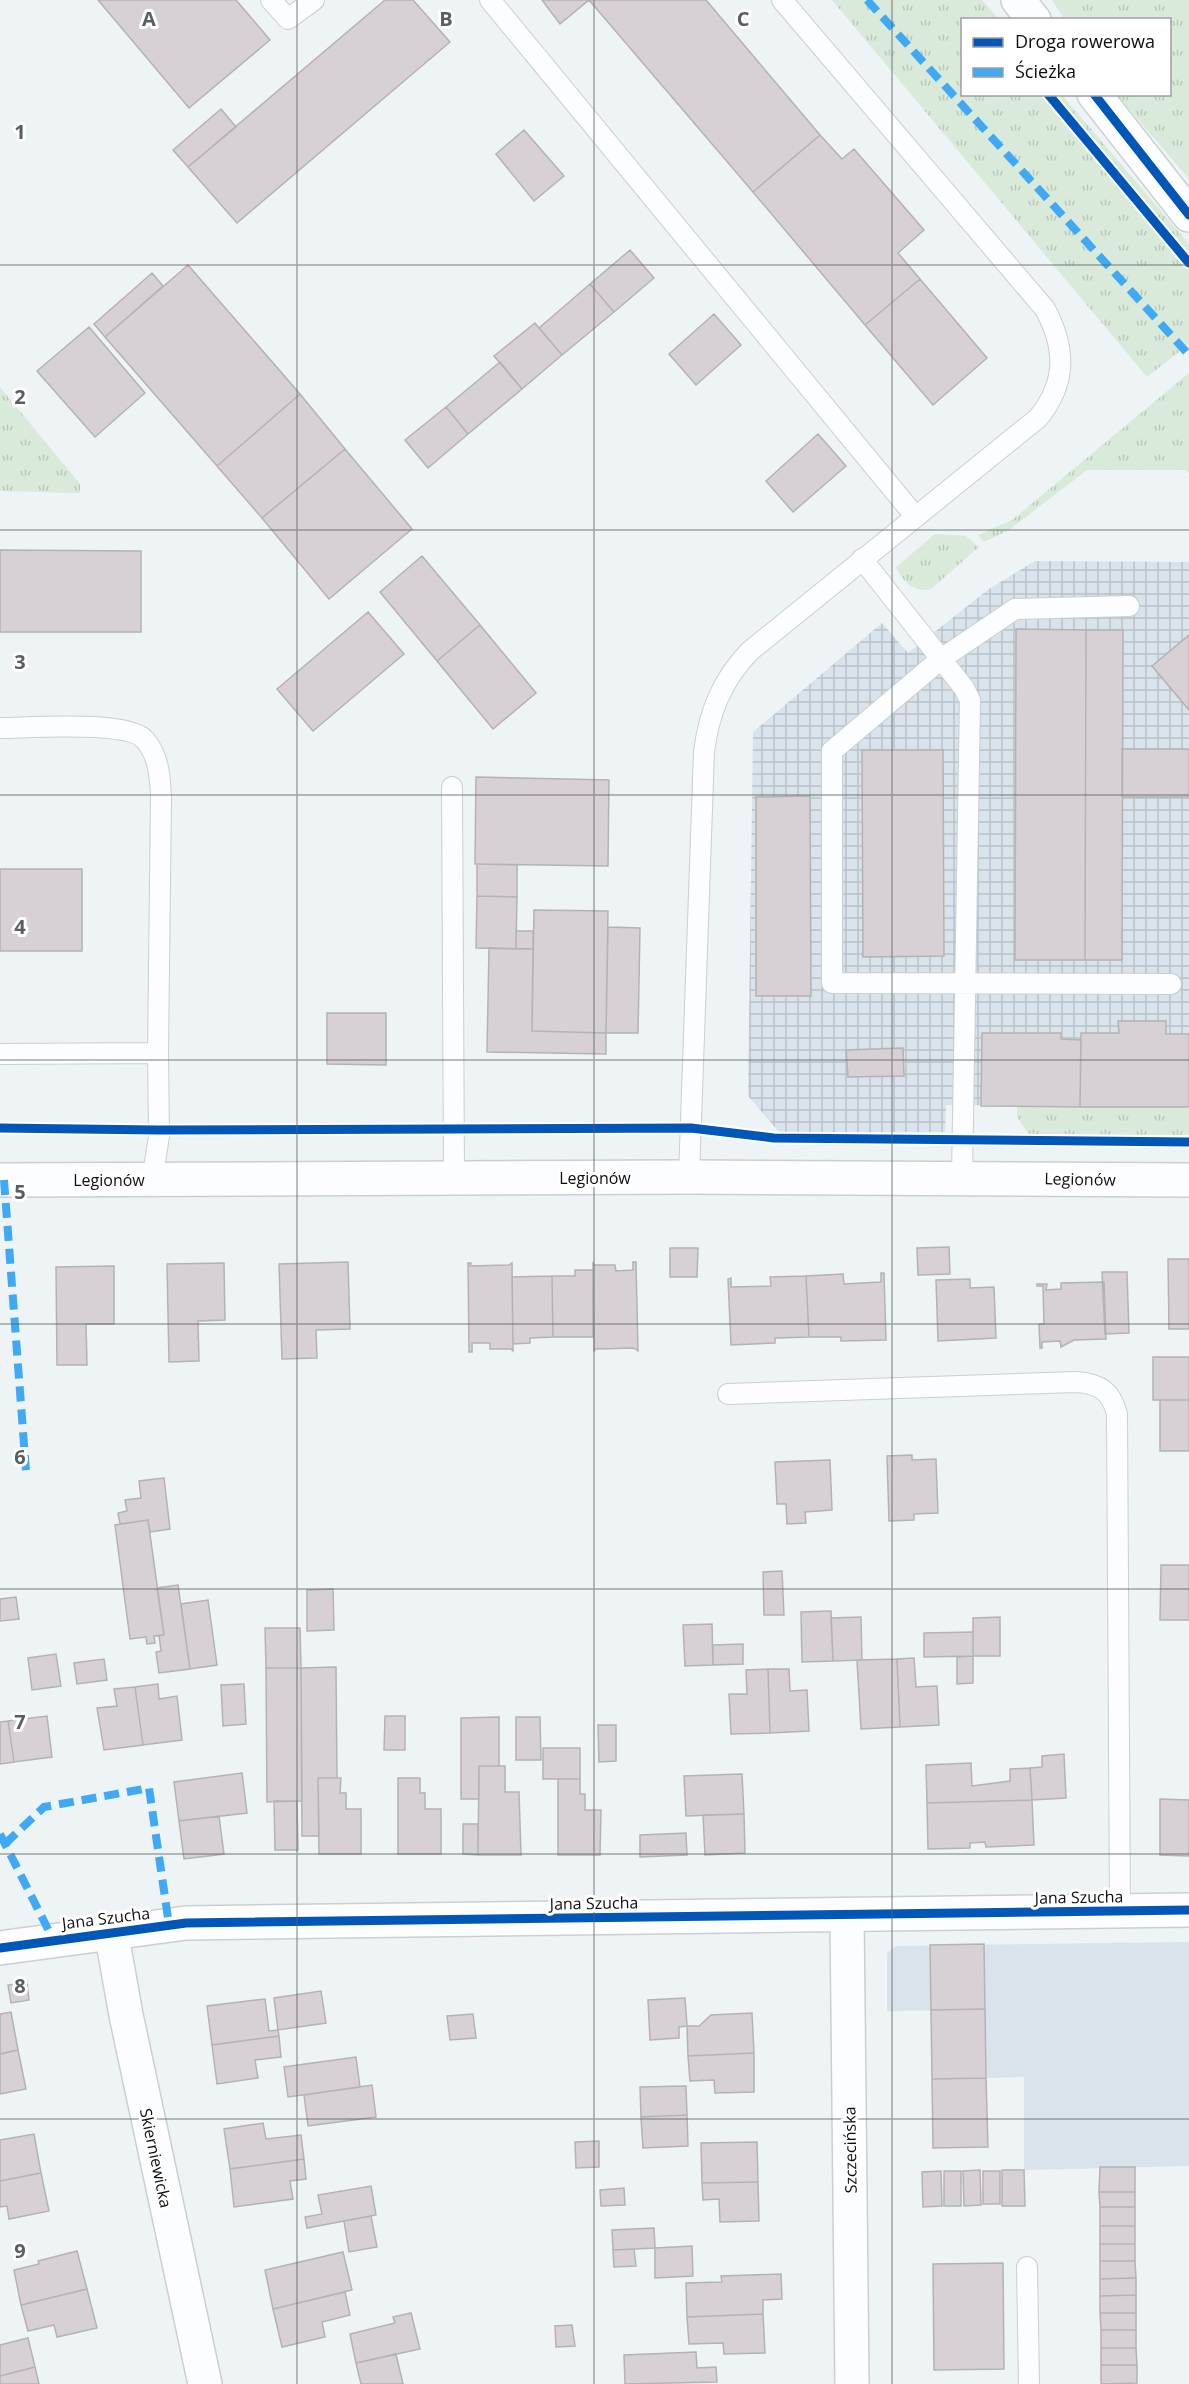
<svg xmlns="http://www.w3.org/2000/svg" width="1189" height="2384" viewBox="0 0 1189 2384" font-family="'Open Sans',sans-serif">
<defs>
<pattern id="industrial-grid" width="8" height="8" patternUnits="userSpaceOnUse" patternTransform="scale(1.5)"><rect width="8" height="8" fill="#d9e3eb"/><path d="M0 4h8M4 0v8" fill="none" stroke="#b9c2c8"/></pattern>
<pattern id="grass-tufts" width="24" height="20" patternUnits="userSpaceOnUse" patternTransform="scale(1.5)"><rect width="24" height="20" fill="#daeada"/><path d="M3 7l-1-3M5 7V3M7 7l1-3M15 17l-1-3M17 17v-4M19 17l1-3" fill="none" stroke="#bac8ba"/></pattern>
</defs>
<rect width="100%" height="100%" fill="#eef3f6"/>
<path fill="#d9e3eb" d="M1189,1942v224l-165,4v-93l-38,1 -1,-68 -98,1v-58l9,-7z"/>
<path fill="url(#industrial-grid)" d="M1035,561l154,1v545l-243,-2 -1,27 -165,1 -32,-37 5,-364 129,-109 26,30 81,-64z"/>
<path fill="url(#grass-tufts)" d="M832,0h150l17,19 -37,1v74l100,1 127,149v100l-42,33z
M1052,0h137v179l-72,-84 53,-1v-74l-106,-1z
M1189,373v100l-3,-3h-99l-78,60 -25,12 -6,-7 34,-15z
M0,387l80,97v9l-80,-2z
M935,534l31,2 13,11 -48,42c-18,4 -27,-7 -35,-22z
M1017,1107h172v28l-160,-1 -12,-17z"/>
<path fill="#d7d0d5" stroke="#b3b3b5" stroke-width="1.5" d="M98,0h138l34,40 -81,68z
M385,0h28l37,42 -213,181 -49,-56z
M542,0h47l-29,24z
M589,0h117l114,135 -67,57z
M221,109l15,18 -48,40 -15,-17z
M524,130l40,46 -30,25 -38,-47z
M820,135l22,24 12,-10 70,81 -26,23 22,26 -55,46 -112,-133z
M630,250l24,28 -40,34 -24,-28z
M188,265l112,129 -83,72 -112,-129z
M152,273l11,13 -58,51 -11,-13z
M920,279l67,79 -54,47 -68,-80z
M590,284l24,28 -52,43 -23,-27z
M714,314l27,31 -45,40 -27,-31z
M535,323l27,32 -40,34 -28,-33z
M89,327l56,66 -50,44 -58,-66z
M500,362l22,27 -54,45 -22,-27z
M300,394l45,55 -83,69 -45,-52z
M446,407l22,27 -40,34 -23,-28z
M818,434l28,32 -53,46 -27,-31z
M345,449l67,80 -83,70 -67,-81z
M0,550l141,1v81h-141z
M422,556l58,69 -43,36 -57,-69z
M368,612l36,42 -91,77 -36,-42z
M480,625l56,68 -43,36 -56,-68z
M1016,629l70,1 -1,330h-70z
M1086,630h37l-1,330h-37z
M1189,635v75l-37,-44z
M1122,749h67v48h-67z
M862,750h81l1,206 -81,1z
M476,777l133,3 -1,86 -133,-2z
M810,796l1,200h-55v-199z
M477,864l40,1v32l-40,-1z
M0,869h82v82h-82z
M477,896l40,1 -1,52 -40,-1z
M534,910l74,1 -2,122 -74,-2z
M608,927l32,1 -2,105h-32z
M516,931h17v18h-17z
M489,948l44,1 -1,82 74,2v21l-119,-2z
M327,1013h59v52l-59,-1z
M1118,1021h48v13h23v73h-109l1,-74h38z
M982,1033h79v6l20,1 -1,67 -99,-1z
M903,1048l1,28 -56,1 -2,-27z
M949,1247l1,27 -32,1 -1,-27z
M670,1248h28l-1,29h-27z
M1168,1259h21v70h-20z
M348,1262l2,67 -34,1 1,28 -35,1 -3,-95z
M593,1262l1,3h21l1,6 17,-1v-8h3l2,89 -4,-3 -38,1 -2,2z
M224,1263l1,57 -27,1 1,40 -30,1 -2,-98z
M468,1263h3l-1,3 39,-1 3,-2 1,88 -2,-2h-21v-6h-18v9h-3z
M114,1266v58h-28l1,41h-30l-1,-98z
M575,1270h18v67h-40l-1,-61h23z
M1102,1272h25l2,61 -24,1z
M881,1273h3l2,67 -45,1v-4h-32l-3,-61 37,-2 1,10 37,-2z
M552,1276l1,61 -23,1v5l-17,1 -1,-67z
M806,1276l3,61 -34,1v5l-44,2 -3,-66 3,-1v9l40,-1 -1,-9z
M970,1279v9l24,-1 2,51 -58,3 -2,-61z
M1104,1282l2,57 -32,1 -13,7 -1,-6 -18,1v6h-2l-1,-24h5l-1,-38h-6v-2h10l-1,6 15,-1v-6z
M1153,1357h36v43h-36z
M1160,1400h29v51h-29z
M912,1455v5l24,-1 2,54 -24,1v6l-25,1 -2,-65z
M830,1460l2,50 -27,2 1,11 -19,1 -1,-20h-9l-2,-42z
M164,1478l6,51 -20,3 -2,-12 -28,4 -2,-11 9,-2 -2,-11 16,-2 -2,-17z
M148,1520l16,115 -10,1 1,7 -8,1 -1,-7 -16,2 -15,-114z
M1161,1565h28v55h-29z
M782,1571l2,44h-20l-1,-43z
M178,1585l12,84 -31,4 -3,-21 5,-1 -2,-16h5l-7,-47z
M333,1589l1,41 -27,1v-41z
M16,1597l3,22 -19,2v-22z
M208,1600l9,65 -27,4 -9,-65z
M831,1611l2,50 -31,1 -1,-50z
M861,1617l1,43 -29,1 -2,-43z
M1000,1617v39h-27v-38z
M712,1624l1,41 -28,1 -2,-41z
M265,1628h35l1,40h-35z
M973,1632v24l-49,1v-24z
M743,1644v20l-30,1v-20z
M56,1654l5,32 -29,4 -4,-32z
M973,1656v27l-16,1v-27z
M914,1658l2,29 21,-1 2,39 -39,2 -3,-68z
M104,1659l3,21 -30,4 -3,-21z
M897,1659l3,68 -39,2 -4,-69z
M336,1667l1,111h-19l1,58h-17l-1,-168z
M266,1668h35l1,133 -35,1z
M768,1669l2,64 -39,1 -2,-40h18l-1,-24z
M768,1669h21l1,22 17,-1 2,41 -39,2z
M158,1684l1,15 18,-3 5,44 -39,5 -8,-58z
M244,1684l2,40 -23,2 -2,-41z
M135,1687l8,58 -39,5 -7,-42 20,-2 -3,-17z
M47,1716l5,41 -38,5 -6,-41z
M385,1716h20v34h-21z
M499,1717v49h-20v33h-18v-81z
M516,1717h24l1,43h-25z
M8,1721l6,41 -14,2v-42z
M598,1725h18v36l-17,1z
M543,1748h37v31h-37z
M1064,1754l2,44 -34,2 -2,-32 12,-1v-11z
M971,1763l1,23 38,-5v-12l20,-1 2,32 -105,3 -1,-38z
M479,1766h26v26h14l2,63h-43z
M242,1773l5,40 -68,8 -5,-39z
M742,1774l2,40 -58,2 -2,-40z
M318,1778h23l-1,15h6v16h15v45h-42z
M398,1778h22v15h5v16h16v45h-43z
M558,1779h22v15h5v16h16l-1,45h-42z
M1160,1799l29,1v56l-29,-1z
M1032,1800l2,45 -48,2 -1,-5 -15,1v5l-42,1 -1,-46z
M274,1801h23l1,49h-23z
M744,1814l1,39 -40,2 -2,-40z
M219,1816l5,38 -40,5 -5,-38z
M463,1824h15v31l-15,-1z
M686,1833l1,22 -47,2v-22z
M984,1944l1,65 -54,1 -1,-65z
M27,1982l2,18 -18,3 -3,-18z
M321,1991l5,32 -48,7 -4,-32z
M685,1998l2,28 -8,1v11l-29,2 -2,-40z
M265,1999l4,32 9,-1 1,6 -67,9 -5,-39z
M985,2009l1,69 -54,1 -1,-69z
M11,2012l7,38 -18,4v-40z
M752,2013l2,40 -66,3 -1,-30h12l12,-11z
M473,2014l3,24 -26,2 -3,-24z
M279,2036l2,21 -26,3 3,18 -41,6 -5,-39z
M18,2050l8,39 -26,5v-40z
M754,2053v39l-39,1 -1,-13 -24,1 -2,-25z
M356,2057l4,30 -72,10 -4,-30z
M986,2078l2,69 -55,1 -1,-69z
M372,2085l4,32 -68,9 -4,-31z
M686,2086l1,29 -46,2 -1,-30z
M687,2115l1,31 -45,2 -2,-31z
M263,2123l3,16 35,-4 3,24 -74,10 -6,-40z
M34,2134l7,39 -41,8v-41z
M599,2141v26l-23,1 -1,-26z
M757,2142l1,40 -56,1 -1,-40z
M304,2159l2,20 -16,2 3,18 -59,8 -4,-38z
M1100,2167h35v25h-36z
M980,2170l1,35 -17,1 -1,-35z
M1002,2170h22l1,36h-23z
M941,2171l1,35 -19,1 -1,-35z
M944,2171h17v35h-17z
M983,2171h17v33h-17z
M41,2173l8,38 -40,8 -2,-13 -7,1v-26z
M758,2182l1,39 -39,1 -1,-23 -16,1 -1,-17z
M371,2186l5,29 -69,13 -2,-11 17,-3 -4,-19z
M624,2188l1,17 -24,1 -1,-16z
M1099,2192h36v15h-35z
M1100,2207h35v19h-35z
M371,2216l6,31 -28,5 -5,-31z
M1100,2226h35v18h-35z
M654,2228l1,20 -42,2 -1,-20z
M1100,2244h35v17h-35z
M692,2246l1,30 -38,2v-30z
M634,2249l2,17 -22,1 -1,-17z
M77,2251l10,38 -66,16 -7,-35 25,-6 -1,-3z
M343,2252l9,38 -79,19 -8,-39z
M1100,2261h35l1,17 -36,1z
M1003,2263l1,106 -70,1 -1,-106z
M781,2274l1,25 -19,1v14l-76,3 -1,-34 36,-1 -1,-6z
M1136,2278v17l-36,1v-17z
M87,2289l10,39 -40,9 -3,-12 -26,6 -7,-26z
M345,2292l5,23 -28,7 3,15 -43,10 -9,-38z
M1136,2295v18h-36v-17z
M411,2313l9,36 -64,14 -6,-29 45,-11 -2,-6z
M1100,2313h36v17h-35z
M763,2314l2,39 -41,1 -1,-11 -34,1 -2,-27z
M572,2325l3,21 -19,1 -1,-21z
M1101,2330h35v18h-35z
M28,2338l7,29 -35,9v-31z
M1101,2348h35l1,17h-36z
M696,2352l1,16 19,-1 1,15 -92,2 -1,-29z
M396,2354l7,30h-42l-5,-21z
M1101,2365h36v18l-36,1z
M35,2367l4,17h-39v-8z"/>
<g fill="none" stroke-linecap="round" stroke-linejoin="round">
<g stroke="#cbcfd1" stroke-width="22">
<path id="service" d="M271,0l17,19 26,-19
M490,0l425,516
M862,559l102,129 6,12 -8,477
M1129,606l-114,3 -74,50 -109,92v232l339,1
M0,728c28,0 129,-8 145,12 14,16 15,37 16,57l-3,256
M452,787l2,391
M0,1054l158,-1 1,83 -7,45
M689,1177l15,-425c5,-40 18,-72 46,-101l288,-233c29,-35 28,-70 7,-109l-263,-309
M728,1394l349,-12c23,2 34,9 40,32l3,497
M1027,2267l2,117"/>
</g>
<g stroke="#cbcfd1" stroke-width="36">
<path id="minor" d="M847,1915l5,469
M111,1931l15,84 79,369
M0,1948l186,-25 1003,-13"/>
</g>
<g stroke="#cbcfd1" stroke-width="36">
<path id="tertiary" d="M0,1180l689,-3 500,3"/>
</g>
<g stroke="#cbcfd1" stroke-width="36">
<path id="secondary" d="M1018,0l16,20
M1094,94l95,121"/>
</g>
<use href="#service" stroke="#fcfdfe" stroke-width="20"/>
<use href="#minor" stroke="#fcfdfe" stroke-width="33"/>
<use href="#tertiary" stroke="#fcfdfe" stroke-width="33"/>
<use href="#secondary" stroke="#fcfdfe" stroke-width="33"/>
<path stroke="#3fa9f5" stroke-width="8" stroke-dasharray="15 8" stroke-linecap="butt" d="M867,0l322,355
M4,1180l22,291
M0,1834l53,105
M5,1844l39,-37 105,-19 20,137"/>
<g stroke="#fff" stroke-width="13">
<path id="cycleway" d="M1048,94l141,169
M1094,94l95,121
M0,1128l158,2 533,-2 83,10 415,4
M0,1948l186,-25 1003,-13"/>
</g>
<use href="#cycleway" stroke="#0057b8" stroke-width="9"/>
</g>
<path fill="none" stroke="#5b5e61" stroke-width="1.5" stroke-opacity="0.55" d="M297,0v2384M594,0v2384M892,0v2384M0,265h1189M0,530h1189M0,795h1189M0,1060h1189M0,1324h1189M0,1589h1189M0,1854h1189M0,2119h1189"/>
<g text-anchor="middle" dominant-baseline="central" stroke-width="6" stroke-linejoin="round" paint-order="stroke">
<g font-size="16" fill="#0c0e11" stroke="#fff">
<text x="595" y="1178">Legionów</text>
<text transform="translate(1080 1179) rotate(1)">Legionów</text>
<text x="109" y="1180">Legionów</text>
<text transform="translate(1079 1897) rotate(-1)">Jana Szucha</text>
<text transform="translate(594 1903) rotate(-1)">Jana Szucha</text>
<text transform="translate(106 1918) rotate(-7)">Jana Szucha</text>
<text transform="translate(850 2150) rotate(-91)">Szczecińska</text>
<text transform="translate(156 2158) rotate(78)">Skierniewicka</text>
</g>
</g>
<g font-size="20" text-anchor="middle" font-weight="bold" fill="#5b5e61" stroke="#fff" stroke-width="6" stroke-linejoin="round" paint-order="stroke">
<text x="149" y="26">A</text>
<text x="446" y="26">B</text>
<text x="743" y="26">C</text>
<text x="20" y="139">1</text>
<text x="20" y="404">2</text>
<text x="20" y="669">3</text>
<text x="20" y="934">4</text>
<text x="20" y="1199">5</text>
<text x="20" y="1464">6</text>
<text x="20" y="1729">7</text>
<text x="20" y="1993">8</text>
<text x="20" y="2258">9</text>
</g>
<rect x="961" y="18" width="210" height="78" fill="#ffffff" stroke="#9e9fa0" stroke-width="1.5"/>
<rect x="973" y="38" width="30" height="9" fill="#0057b8" stroke="#9e9fa0" stroke-width="1.5"/>
<text x="1015" y="48" font-size="18" fill="#0c0e11">Droga rowerowa</text>
<rect x="973" y="68" width="30" height="9" fill="#3fa9f5" stroke="#9e9fa0" stroke-width="1.5"/>
<text x="1015" y="78" font-size="18" fill="#0c0e11">Ścieżka</text>
</svg>
